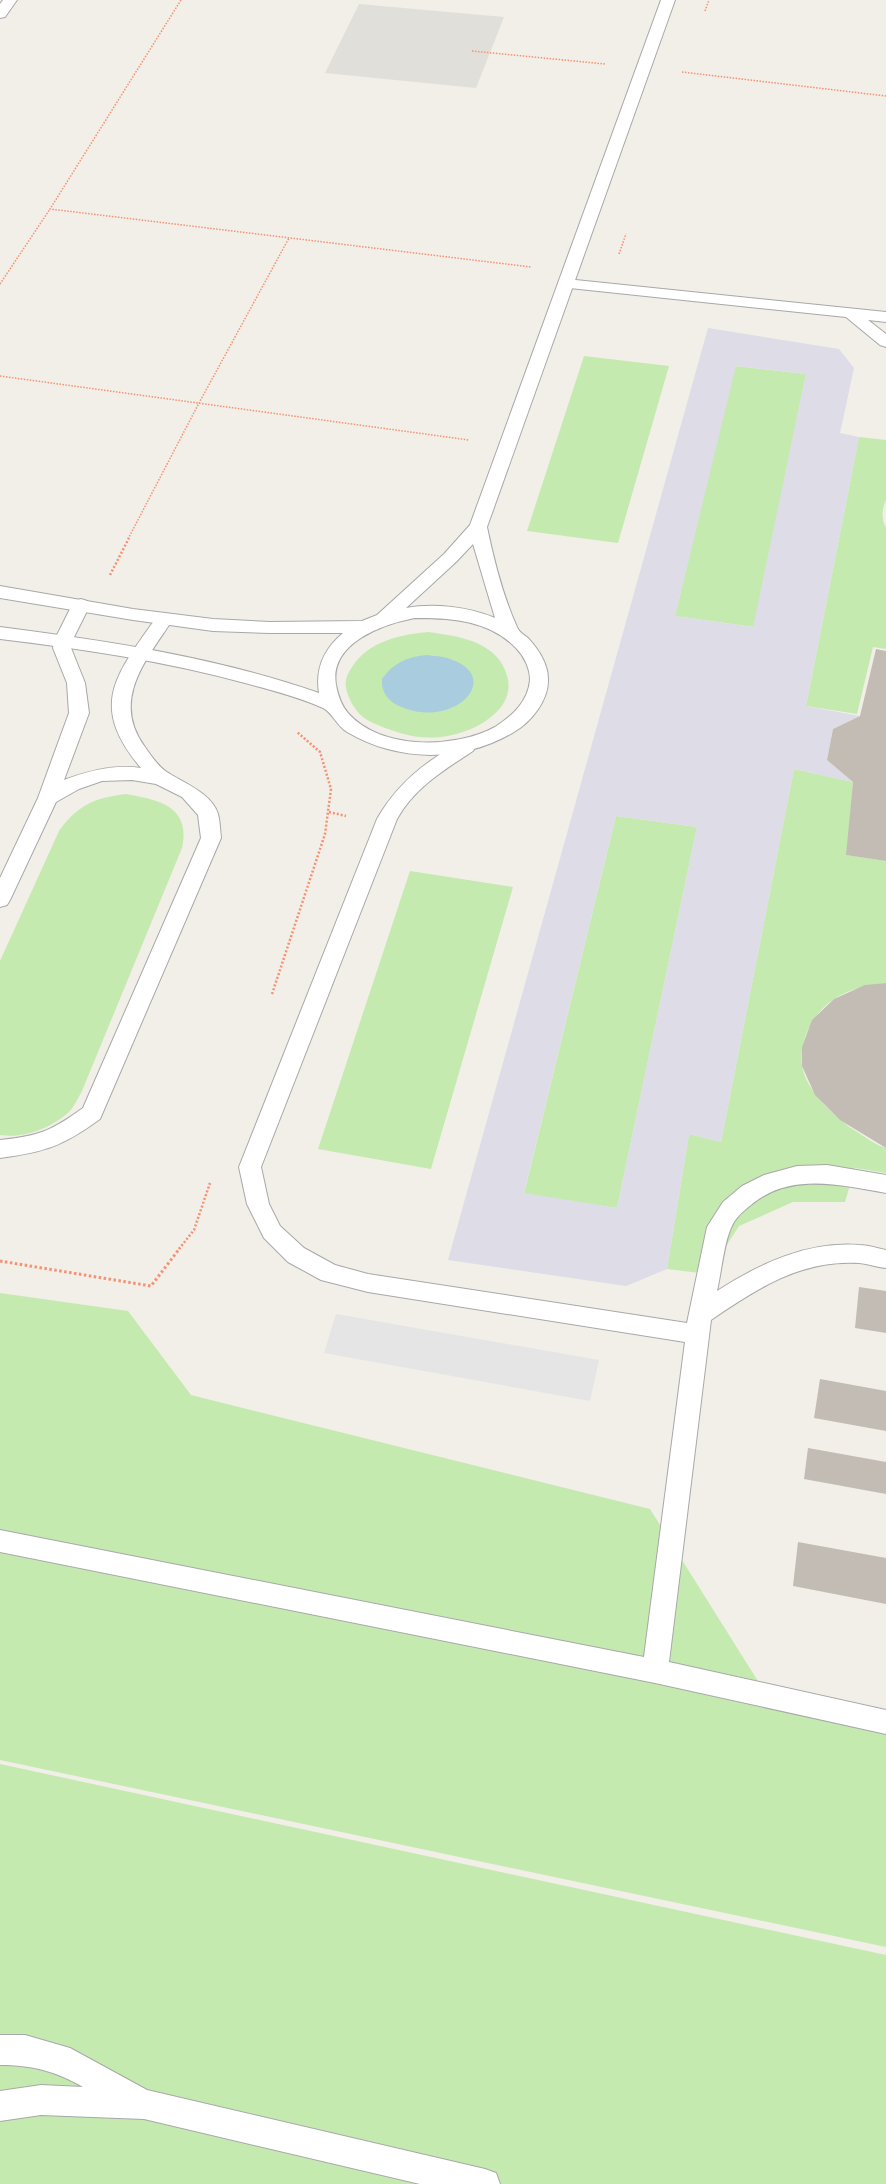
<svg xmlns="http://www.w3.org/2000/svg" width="886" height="2184" viewBox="0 0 886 2184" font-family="'PT Sans Narrow',sans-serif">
<rect width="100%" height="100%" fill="#f1efe8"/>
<path fill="#e0dfd9" d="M359,4l145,13 -28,71 -151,-15z"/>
<path fill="#c5eaaf" d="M584,356l85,10 -51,177 -91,-12z
M735,366l71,8 -52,253 -79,-11z
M859,437l27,3v60c-4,9 -5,19 0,28v121l-13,-2 -16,67 -51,-8z
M428,632c20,3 41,5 58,16 10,6 17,15 20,25 13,33 -26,56 -54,62 -29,7 -54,-1 -81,-13 -11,-5 -19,-16 -23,-27 -4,-11 -3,-18 4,-28 17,-26 47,-32 76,-35z
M794,769l59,13 -6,73 39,6v122c-17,2 -37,6 -52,16 -21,14 -35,41 -32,66 3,25 33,52 52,65 10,6 21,15 32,18v25l-31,-5 -10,34h-52l-54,24 -31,48 -41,-5 22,-135 32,8z
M126,794c33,6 65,12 56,54l-100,243c-4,7 -8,16 -13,21 -18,16 -45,27 -69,23v-174l59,-130c19,-26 35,-33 67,-37z
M616,816l81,11 -80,381 -93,-14z
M410,871l103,16 -82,282 -113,-20z
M0,1293l128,18 63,84 459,114 126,201 110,23v214l-886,-187z
M0,1764l886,191v229h-886z"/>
<path fill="#e5e5e5" d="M336,1314l263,46 -9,41 -266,-48z"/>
<path fill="#dddce7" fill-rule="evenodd" d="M708,328l131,21 15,19 -14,65 19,4 -53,269 54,10 -27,13 -6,31 26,22 -59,-13 -73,373 -32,-8 -22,135 -41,17 -178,-26zM736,366l70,8 -53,253 -78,-11zM616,816l81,11 -80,381 -93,-15z"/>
<path fill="#a9ccde" d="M426,655c8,1 17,1 24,4 55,18 4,72 -51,47 -11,-5 -18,-14 -17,-27 11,-16 25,-22 44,-24z"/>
<path fill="#c2bcb4" d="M876,649l10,2v210l-40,-6 7,-73 -26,-22 6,-31 27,-13z
M886,983v165l-46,-28 -25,-25 -13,-29v-19l10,-27 22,-21 31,-14z
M859,1287l27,4v42l-31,-5z
M820,1379l66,12v40l-72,-13z
M808,1448l78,14v32l-82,-15z
M798,1542l88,16v46l-93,-18z"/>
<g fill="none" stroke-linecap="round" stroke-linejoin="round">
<g stroke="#a8a8a8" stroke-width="2">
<path id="service" d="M566,279l320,33v10l-18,-2 18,14v13l-6,-2 -34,-28 -286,-30 -2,-3 2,-3z
M81,599l6,2 3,4 -18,36 -1,7 14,35 4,30 -25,67c24,-9 51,-16 77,-12 -54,-64 -24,-94 17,-153l6,-2 6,2 3,4c-26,40 -63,81 -28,128 6,9 15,22 25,27 15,9 43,21 48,40 2,7 2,16 3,24l-121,281c-37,27 -55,33 -100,39v-18c39,-4 51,-9 83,-32l118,-270 -3,-23 -16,-18 -26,-13 -24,-4 -30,1 -23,8 -23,13 -46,98 -3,5 -7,2v-29l38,-80 31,-85 -2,-30 -14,-35 1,-7 18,-36 3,-4z
M466,740l7,1 3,5 -3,5c-29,19 -59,37 -76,68l-136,348 8,37 11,22 24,22 31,17 33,9 319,49 20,-96 16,-25 19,-16 22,-11 33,-9 30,-1 59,10v18c-46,-8 -96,-21 -135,12 -9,7 -16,13 -20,23 -7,15 -10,46 -14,63 42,-27 90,-50 142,-46 9,0 18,3 27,5v18c-9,-1 -18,-4 -27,-5 -57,-4 -103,26 -148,57l-42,342 217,48v24l-231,-51 -655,-131v-22l644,127 41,-315 -317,-50 -47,-12 -33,-18 -24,-24 -17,-34 -8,-37 138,-348c16,-28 36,-47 62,-64 9,-6 17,-13 27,-15z
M0,2035h25l45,13 77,42 338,79 11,4 4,11h-80l-276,-65 -103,-4 -41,6v-30l41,-6 42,2c-28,-16 -51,-22 -83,-22z"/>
</g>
<g stroke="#a8a8a8" stroke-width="2">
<path id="tertiary" d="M3,0h14l-12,17 -5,1v-14z
M661,0h14l-188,527c7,34 16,69 30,100 2,5 7,8 11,11 10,11 20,25 20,41 1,21 -17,43 -34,53 -52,31 -116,30 -167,0 -10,-6 -16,-21 -24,-24 -24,-11 -52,-18 -78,-25 -80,-22 -163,-34 -245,-44v-12c108,14 216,30 319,66 -4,-25 5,-44 24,-60h-73l-57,-2 -80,-11 -133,-22v-12l133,23 80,10 57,3 92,-1 15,-6 67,-61 26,-29zM473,544l22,74c-27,-11 -60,-15 -89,-10l50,-46zM415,618c36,0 74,2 101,30 8,8 14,20 14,32 -2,22 -18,36 -35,47 -40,22 -115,23 -147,-14 -7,-8 -10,-18 -12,-28 -7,-42 47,-61 79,-67z"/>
</g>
<path stroke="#f89072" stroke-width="1.5" stroke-dasharray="1.5 1.5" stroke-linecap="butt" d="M181,0l-131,209 481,58
M705,11l4,-11
M472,51l133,13
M682,72l204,24
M619,254l7,-20
M0,284l50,-75
M0,376l469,64
M128,539l71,-136 90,-165"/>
<path stroke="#f89072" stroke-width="2.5" stroke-dasharray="2 2" stroke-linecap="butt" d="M110,575l19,-37
M329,812l17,4
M272,994l53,-160 6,-45 -11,-37 -23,-20
M179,1249l15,-19 16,-47"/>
<path stroke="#f89072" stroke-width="3" stroke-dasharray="2.5 2.5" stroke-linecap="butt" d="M0,1261l151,25 29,-38"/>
<use href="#service" fill="#fff" fill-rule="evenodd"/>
<use href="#tertiary" fill="#fff" fill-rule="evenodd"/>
</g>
</svg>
